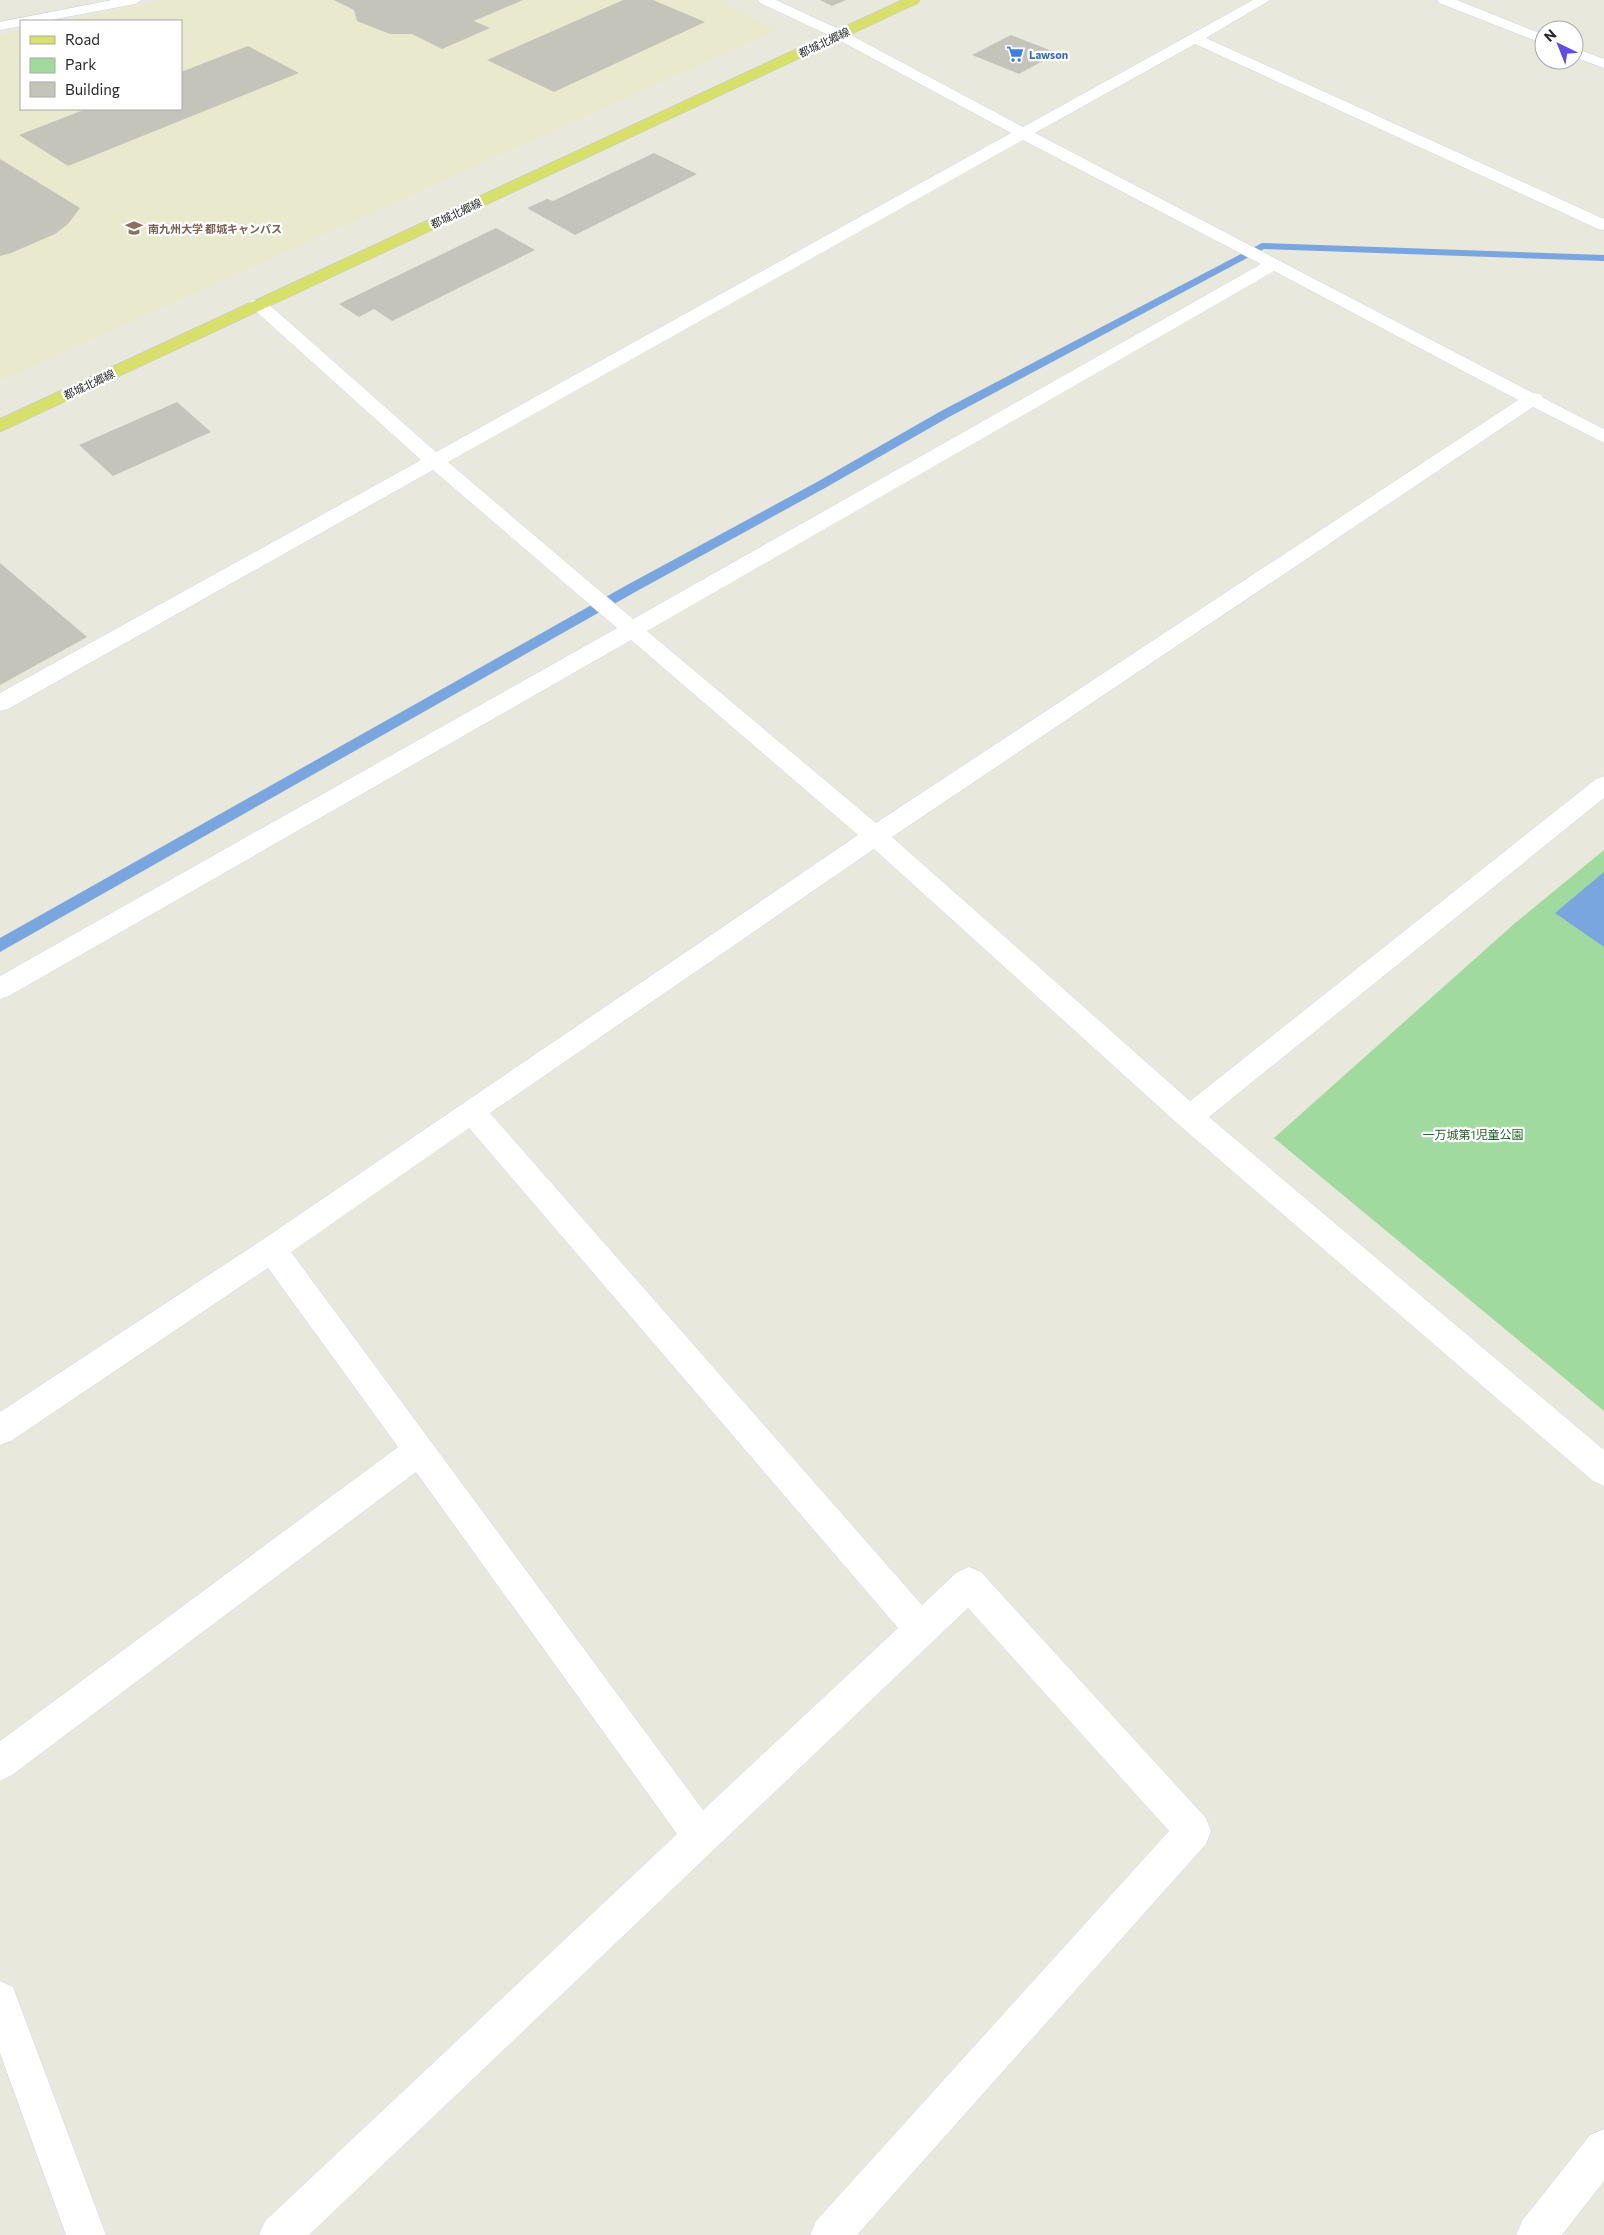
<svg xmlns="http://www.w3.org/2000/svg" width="1604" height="2235" viewBox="0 0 1604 2235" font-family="Commissioner,'Noto Sans JP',sans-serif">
<rect width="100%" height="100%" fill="#e9e8dc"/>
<path fill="#e9e9cd" d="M166,0h553l58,30 -777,351v-345l21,-5v78h160v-88h-114z"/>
<path fill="#a0da9e" d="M1604,850v561l-330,-273 240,-214z"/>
<path fill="#7aa6e0" d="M1604,872v75l-49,-34z"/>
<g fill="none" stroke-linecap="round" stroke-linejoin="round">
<path fill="#7aa6e0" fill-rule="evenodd" d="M1262,243l342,12v6l-340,-12 -315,168 -124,71 -188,103 -637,361v-14l627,-353 190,-103 124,-71z"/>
</g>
<path fill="#c5c4bb" d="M334,0h189l-49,21 16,7 -48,21 -30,-15h-22l-33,-13 -3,-11z
M623,0h30l52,22 -151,70 -67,-32z
M820,0h26l-14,6z
M1011,35l46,18 -38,21 -47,-19z
M248,46l51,27 -231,93 -49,-31 67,-26h95v-37z
M654,153l43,21 -122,61 -48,-27 20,-9 6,2z
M0,159l80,49 -12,16 -13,10 -44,19 -11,3z
M496,228l39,22 -143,71 -18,-12 -15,8 -20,-13z
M177,402l34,30 -98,44 -34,-31z
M0,563l87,74 -87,48z"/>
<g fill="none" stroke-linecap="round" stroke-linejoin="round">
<g stroke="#d3d1e0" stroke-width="1">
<path id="minor" d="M112,0h30l-7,4 -90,17h-24v5l-21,4v-8z
M758,0h18l69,32 178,95 230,-127h17l-64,38 398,181v11l-6,-1 -403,-185 -160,89 498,260 8,1 2,4 61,31v14l-71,-36 -641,430 298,264 406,-322 8,-3v22l-395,319 395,333v36l-11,-5 -414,-356 -305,-276 -384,264 432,492 35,-33 12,-5 12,5 225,246 5,13 -5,13 -349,391h-47l6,-14 353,-390 -201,-223 -659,627h-50l6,-14 412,-387 -261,-362 -404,303 -12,6v-40l398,-294 -130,-179 -257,173 -11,4v-33l262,-172 596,-405 -227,-195 -622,356 -9,3v-23l617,-348 -184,-158 -425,239 -8,2v-18l421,-233 -169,-152 -3,-4 3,-4h12l172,152 575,-319 -176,-95 -75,-35zM1023,140l238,124 -628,355 -185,-157zM1274,271l244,129 -642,423 -229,-192zM469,1128l429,500 -195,182 -412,-558z
M1437,0h20l87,35v9l-105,-41z
M1574,48l30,11v9l-30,-11z
M0,1981l13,6 93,248h-40l-66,-182z
M1604,2129v52l-42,54h-46l6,-14 68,-86z"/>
</g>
<g stroke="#c7c7c7" stroke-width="1">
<path id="major" d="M902,0h18l-2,3 -918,429v-13z"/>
</g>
<use href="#minor" fill="#fff" fill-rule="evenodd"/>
<use href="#major" fill="#d7e06a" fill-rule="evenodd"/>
</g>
<defs>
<g id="supermarket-bare" transform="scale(1.35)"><path d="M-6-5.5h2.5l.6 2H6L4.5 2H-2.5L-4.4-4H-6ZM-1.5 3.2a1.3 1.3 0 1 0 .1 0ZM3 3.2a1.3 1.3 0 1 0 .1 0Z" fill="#3f7fe0" stroke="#fff" stroke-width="2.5" paint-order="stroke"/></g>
<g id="university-bare" transform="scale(1.35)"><path d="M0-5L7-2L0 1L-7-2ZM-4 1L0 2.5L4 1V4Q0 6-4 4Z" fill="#8d6e63" stroke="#fff" stroke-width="2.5" paint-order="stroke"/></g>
</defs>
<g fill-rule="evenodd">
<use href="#supermarket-bare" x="1015" y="54"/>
<use href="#university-bare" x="134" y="228"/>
</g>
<g text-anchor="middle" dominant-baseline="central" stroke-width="4.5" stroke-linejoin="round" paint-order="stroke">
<g font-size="11" fill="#292929" stroke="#fff">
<text transform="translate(824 42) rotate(-25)">都城北郷線</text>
<text transform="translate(456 213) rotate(-25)">都城北郷線</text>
<text transform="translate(89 384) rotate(-25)">都城北郷線</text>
</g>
<g font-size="11" font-weight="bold" fill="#366cbe" stroke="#fff" text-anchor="start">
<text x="1029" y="54">Lawson</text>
</g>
<g font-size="11" font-weight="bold" fill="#785e54" stroke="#fff" text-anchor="start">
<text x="148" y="228">南九州大学 都城キャンパス</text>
</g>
<g font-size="12" fill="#215d27" stroke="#fff">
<text x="1473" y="1134">一万城第1児童公園</text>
</g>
</g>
<rect x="20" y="20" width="162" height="90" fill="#ffffff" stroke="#a9a9a9"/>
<rect x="30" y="36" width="25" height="8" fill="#d7e06a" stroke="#a9a9a9"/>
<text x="65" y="45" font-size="15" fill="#292929">Road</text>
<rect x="30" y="58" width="25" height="15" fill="#a0da9e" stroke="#a9a9a9"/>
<text x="65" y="70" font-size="15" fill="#292929">Park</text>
<rect x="30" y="82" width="25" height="15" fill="#c5c4bb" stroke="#a9a9a9"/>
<text x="65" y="95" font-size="15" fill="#292929">Building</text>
<g transform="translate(1559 45) rotate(317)"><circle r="24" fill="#ffffff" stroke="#a9a9a9"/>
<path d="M0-4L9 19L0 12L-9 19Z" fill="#604de5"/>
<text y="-8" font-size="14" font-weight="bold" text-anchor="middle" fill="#292929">N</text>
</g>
</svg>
